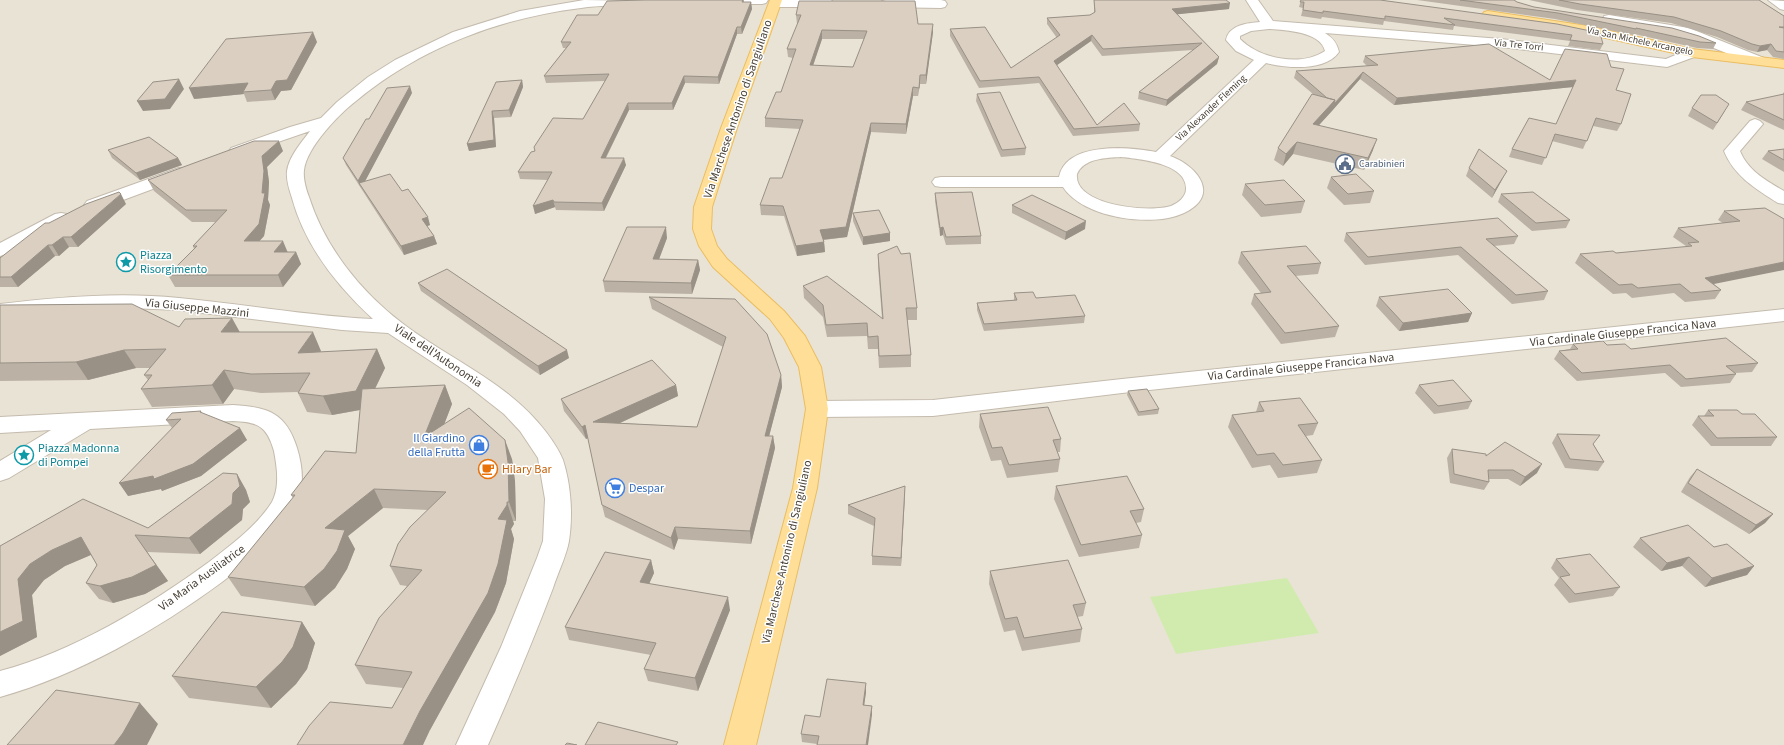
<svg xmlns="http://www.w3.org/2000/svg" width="1784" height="745" viewBox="0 0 1784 745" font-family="'Source Sans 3',sans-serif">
<rect width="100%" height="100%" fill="#f5f1e8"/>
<path fill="#e9e3d6" d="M0,0h1784v745h-1784z"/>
<path fill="#d1ebaf" d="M1287,578l32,55 -143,21 -26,-57z"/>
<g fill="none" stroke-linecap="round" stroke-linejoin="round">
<g stroke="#c4bbad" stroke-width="2">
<path id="minor" d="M584,0l58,1 -2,3 -4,1c-18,1 -37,0 -55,3 -82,10 -161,40 -225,93 -18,14 -49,46 -52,69 -1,9 2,19 5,27 16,50 51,94 93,126 48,37 106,59 144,109 6,8 13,18 17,28 8,25 10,55 6,81 -3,16 -11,31 -16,47 -20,53 -42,105 -65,157h-32l45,-98 36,-89 6,-17 2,-42 -7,-41 -18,-27 -16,-17 -37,-29 -79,-52 -46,-3 -164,-20 -73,-3 -48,2 -57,7v-12c60,-7 119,-12 179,-6 65,6 129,18 194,21 -36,-33 -68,-73 -81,-121 -3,-9 -6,-18 -5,-27 2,-15 15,-29 23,-40l-73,25 -6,-2 -2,-3 2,-3 59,-21 31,-9 16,-16 31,-25 27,-17 58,-28 67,-21z
M707,0h61l-2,3 -4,1h-49l-4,-1z
M771,0h60l3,3 -2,3 -4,1h-53l-4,-1 -2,-3z
M886,0h55l4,1 2,3 -2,3 -4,1 -59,-1 -2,-3 2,-3z
M1246,0h12l15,21 228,18 165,20 21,-9h10l2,3 -2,3 -30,11 -166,-20 -176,-14c8,5 12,10 14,19 -14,20 -52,16 -73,11l-96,93c28,10 51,40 14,57 -32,15 -101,5 -121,-26h-122l-6,-1 -3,-4 3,-4 6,-1h118c7,-36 71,-30 97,-25l98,-92 -18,-9 -10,-11c3,-15 21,-17 34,-18zM1269,29c16,1 52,3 56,22 -24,16 -65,8 -85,-12v-3l11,-5zM1121,157c18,2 66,6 65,32 0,8 -8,14 -15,17 -21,7 -98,0 -94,-32 7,-16 29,-16 44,-17z
M1768,0l16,1v9l-4,-1z
M1609,15l80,13 75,30 2,3 -2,3h-10l-73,-29 -77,-13 -1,-3 1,-3z
M1755,119l5,2 3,3 -23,27c8,20 27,30 44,40v13l-6,-1c-22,-14 -44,-27 -54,-52l26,-30z
M179,168l6,1 2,4 -2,4 -86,32 -6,1 -6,-1 -3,-4 3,-4z
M61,213l6,1 3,4 -3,4 -60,32 -7,2v-13l55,-29z
M1784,309v12l-662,72 -189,23 -116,1 -8,-3 -3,-5 3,-5 8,-3 116,-1 189,-21z
M233,405c34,2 53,7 64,43 5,16 7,34 2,50 -14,36 -48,62 -77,84 -65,48 -144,93 -222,115v-26c72,-19 149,-65 209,-109 22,-17 48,-36 63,-60 8,-15 5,-35 2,-51 -7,-25 -16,-29 -41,-30l-143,8 -81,49 -9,3v-20l51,-31 -51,3v-16z"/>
</g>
<g stroke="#eabd61" stroke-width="2">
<path id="major" d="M770,0h12l-45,128 -25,79 -1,22 6,17 10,13 57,52 21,25 16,31 7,42 -11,79 -61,257h-32l69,-257 13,-79 -7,-42 -15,-29 -14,-19 -57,-52 -14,-21 -6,-17 1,-22 27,-79z
M1488,11l100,15 104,23 92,11v8l-92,-11 -104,-23 -104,-16 -2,-3 2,-3z"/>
</g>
<use href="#minor" fill="#fff" fill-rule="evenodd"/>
<use href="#major" fill="#ffdf97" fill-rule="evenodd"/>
</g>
<path fill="#bbb2a5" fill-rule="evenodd" d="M645,0h99v2h7l1,7 -10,25h-5l-18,50 -34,-1 -12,27h-44l-23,48 20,7 -22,46 -48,-1 -1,-3 -20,7 13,-34 -28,-1 -2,-7 17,-21 48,-32 22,-38 -59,2 -2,-7 22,-28h-3l-2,-6z
M1094,0h132l3,9 -52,5 42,43 -2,7 -51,42 -28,-7 1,-7 54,-42 -91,6 -11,-15 -34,24 40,60 43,-1 -1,7 -66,5 -34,-53 -60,5 -29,-52v-7l61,39 46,-30 -10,-14v-6l43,-3 4,-2z
M1301,0l256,24 46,20 -3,6 -32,-4 2,-5 -116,-15 -1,4 -69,-9 -1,4 -61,-8 -1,2 -20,-3 2,-8 -4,-1z
M1417,0h97l3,2 17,5 182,36 -3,6 -16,-1 -63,-14 -1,1 -78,-16z
M1529,0h230l25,16v43l-11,-2 -6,-7 -10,2 -9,-2 -31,-13 -46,-14 -94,-13z
M796,15l122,9 15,8 -7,52h-6l-2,12h-5l-7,38 -35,-2 -24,105 -23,3v2l1,10 -28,4 -13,-40 -23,-1 -1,-10 22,-27 18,-49 -35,-2v-9l16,-26 12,-34 -5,-1 -1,-8 11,-25h-1zM822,39h42l-11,28 -40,-1z
M317,42l-26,48 -10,1 -6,9 -28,2 -3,-8 -50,5z
M1365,56l185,24 66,10 5,34 -4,7 -24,-5 -10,23 -31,-8 -10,24 -33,-8 3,-8 44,-25 17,-37 -179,18 -34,-26 -42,47 55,24 -9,20 -71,-16 -10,12 -9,-6 4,-12 35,-54 -19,-16 2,-7 71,-5 -4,-4z
M522,80l1,7 -12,30 -17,1 2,29 -27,4 -2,-7 29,-62z
M1784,92v38l-43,-20 5,-8 36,-7z
M412,93l-47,88 37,10 28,34 -3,1 7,10 3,8 -33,11 -58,-90 -3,-7 26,-39z
M977,94l49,54 -1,7 -24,2 -25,-56z
M1692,108l33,3 -12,19 -25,-14z
M1784,149v23l-22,-13 6,-8z
M108,150l70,8 4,7 -42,15 -28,-22z
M283,151l-16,16 2,15 -1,18 2,5 -6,31 -5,5 29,11h8l5,12 -18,23h-108l-7,-12 26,-26 -1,-3 23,-24h-24l-38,-31 -6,-11z
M1469,168l34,10 -11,20 -26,-22z
M1331,177l43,14 -4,12 -26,2 -17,-17z
M1245,184l60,17 -4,12 -40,4 -19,-22z
M935,193l46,43v8l-35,1 -3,-10 -3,1 -5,-35z
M1501,194l69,26 -4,8 -34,3 -34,-29z
M126,204l-48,43h-9l-10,9h-4l-37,31h-18v-29l49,-35z
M1012,205l73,24 -20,11 -53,-27z
M1765,208l-51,76 7,6 -6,9 -30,3 -11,-9 -42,5 -6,-5 -13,1 -38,-31 5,-9 36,-1 70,-6v-1l-13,-9 5,-9 45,-5 -5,-3 6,-9z
M853,213l37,20v8l-27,4 -10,-24z
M1346,233l172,3 -4,8 -20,2 54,45 -4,9 -32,4 -54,-49 -93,10 -21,-24z
M667,238l-8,21 39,1 2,10 -8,24 -87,-2 -2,-11z
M1241,252l80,11 -3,11 -23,2 44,50 -4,11 -54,7 -30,-40 3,-10 7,-1 -23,-30z
M878,254l39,54v12h-10l4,35v12l-32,1 -1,-19h-10l-1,-13 -40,1 -4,-20 -19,-19 -1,-12 79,32 -4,-52z
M418,283l151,75 -29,17 -119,-84z
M1014,293l22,5 49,18 -1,7 -100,8 -7,-21v-7l37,-3z
M649,297l86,2 46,76 1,12 -13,49h4l2,12 -24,96 -73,-5 -4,11 -69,-33 -3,-12 -14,-67 -2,1 -22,-28 -3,-12 115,-14 2,11 -58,27 77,4 26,-80 -71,-38z
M1379,297l93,16 -4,9 -69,9 -23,-25z
M0,305l179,22 61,5 81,19 -1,1 57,-3 8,19 -10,21 70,-4 7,19 -8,20 68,35 3,22 1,40h-3l1,3 -3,5 3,10 -8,44 -11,29 -65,118 -38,-22 11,-20 -37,-4 -11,-19 52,-79 -7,-1 -10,-19 38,-56 -45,-2 -35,28 7,13 -8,20 -12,19 -20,18 -74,-10 -13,-19 65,-79 -2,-3 65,-42 4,-43 -28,5 -25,-3 -9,-19v-1l-37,1 -27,-4 -11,15 -71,3 -11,-18 7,-9 -4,-5 6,-7h-14l-48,12 -88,1z
M1573,344l34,1 24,4 127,14 -6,9 -17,1 1,1 -6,9 -49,4 -16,-14 -88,8 -23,-22 5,-8 11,-2z
M1419,385l53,16 -4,8 -34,5 -19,-21z
M1128,391l31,18 -1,5 -20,2 -11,-21z
M1259,402l59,21 -5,12 -7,1 16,24 -5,13 -39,5 -8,-13 -18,3 -24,-41 4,-12 24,-3z
M1708,410l69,27 -6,9h-60l-19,-21 6,-9h6z
M201,411l1,2 45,27 -46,36 -39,15 -1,-2 -33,7 44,-68 -6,-8z
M980,414l81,25 -1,13h-3l3,7 -2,13 -51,6 -6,-18 -10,1 -12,-34z
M1557,434l37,11 10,17 -6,9 -33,-3 -13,-25z
M1452,449l34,7 51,17 -17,13 -12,-7h-19v3l-5,8 -34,-7 -3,-25z
M1697,469l76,45 -8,9 -16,11 -68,-42 9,-15z
M237,474l9,16 4,12 -7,7 -1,11 -42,34 -53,-2 21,29 -23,13 -32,9 -14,-4 -13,-16 11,-18 -6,-10 -26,11 -21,14 -12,15 5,42 -37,19v-110l148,-18z
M905,486l-4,80 -29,-1v-9l2,-30 -26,-12v-9z
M1056,486l88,23 -3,13 -5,1 6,12 -3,13 -60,9 -25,-58z
M1640,538l74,9 40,19 -7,9 -42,12 -23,-21 -21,5 -28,-24z
M1556,559l64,28 -7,9 -44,7 -15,-18 5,-7 -8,-10z
M651,560l3,13 -5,11 81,26 -32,81 -50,-10 -4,-12 7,-14 -82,-15 -4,-13z
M990,571l96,32 -3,13 -6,1 5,12 -2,13 -58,9 -7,-21 -11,2 -15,-48z
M302,622l13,21 -8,26 -11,15 -25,24 -82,-10 -17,-22z
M866,683v9l-2,13 8,1v9l-55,29 -15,-2 -1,-8 19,-17z"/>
<path fill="#999186" d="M751,2l1,7 -10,25 -1,-7z
M1230,3l-1,6 -58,6 1,-6z
M933,24v8l-7,52v-9z
M737,27v7l-18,50 -1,-7z
M822,30v9l-12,35v-9z
M313,32l4,10 -26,48 -10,1 -6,9 -4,-10 5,-9z
M1092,35l-1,6 -38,27 1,-7z
M1771,44l-4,6 -10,2 3,-6z
M1219,57l-2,7 -51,42 1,-6z
M1363,72l-3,7 -28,32 2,-7z
M920,75v9l-2,12 1,-8z
M684,76l1,7 -12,27 -1,-7z
M179,79l5,10 -14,20 -27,2 -6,-10z
M522,80l1,7 -12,30 -2,-7z
M1576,80l-3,7 -179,18 3,-7z
M248,83l-5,9 1,2 -50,5 -5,-11z
M410,86l2,7 -50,94 -3,-4 2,6 -3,-8z
M913,87v9l-7,38v-10z
M1335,100l-3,11 -23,25 4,-12z
M628,103l1,7 -27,55 -1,-7z
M492,111l2,7 2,29 -27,4 -2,-7z
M871,123v9l-24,105 -27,3v-10z
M1377,139l-4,11 -9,20 4,-12z
M279,141l4,10 -16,16 2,15 -1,18 2,5 -6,31 -15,17 -5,-12 18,-48v-37z
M1297,142l-4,12 -10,12 3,-12z
M178,158l4,7 -42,15 -4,-7z
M624,158l2,7 -22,46 -2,-8z
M1507,171l-4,7 -11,20 3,-8z
M121,194l5,10 -48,43 -7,-10z
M553,200l2,7 -20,7 -2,-8z
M428,217l2,8 -5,2 -3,-8z
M1086,221l-1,8 -20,11 1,-8z
M666,227l1,11 -12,32 -2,-11z
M943,227v8l-3,1v-8z
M890,233v8l-27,4v-8z
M434,236l3,8 -33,11 -3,-9z
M63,237l6,10 -10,9 -7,-11z
M283,241l5,12 -14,-1z
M824,242l1,10 -28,4 -1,-10z
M48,245l7,11 -37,31 -7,-10z
M296,252l5,12 -18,23 -5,-12z
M698,260l2,10 -8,24 -1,-11z
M1784,262v8l-85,17 6,-9z
M1472,313l-4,9 -69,9 4,-8z
M232,318l10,18 -21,-4z
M313,332l8,19 -14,20 -9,-18z
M377,349l8,19 -20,41 -33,6 -9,-19z
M124,350l12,18 -48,12 -12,-18z
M567,350l2,8 -29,17 -2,-9z
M224,370l10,19 -11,15 -11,-19z
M781,375l1,12 -16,61 -1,-12z
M445,385l7,19 -20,52 -8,-19z
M676,385l2,11 -82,38 -3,-12z
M585,425l3,13 -2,1 -4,-12z
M240,428l7,12 -46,36 -39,15 -1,-2 -33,7 -9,-13z
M773,436l2,12 -24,96 -1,-13z
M505,440l7,19 3,22 1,40 -7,-19z
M1542,464l-5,9 -17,13 5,-9z
M237,474l9,16 4,12 -7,7 -1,11 -42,34 -11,-16 44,-45z
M905,486v9l-4,71v-8z
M374,489l9,19 -35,28 7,13 -8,20 -12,19 -20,18 -11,-19 21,-59z
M507,502l6,19 1,3 -3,5 3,10 -8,44 -11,29 -65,118 -7,15h-20l95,-226z
M1773,514l-8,9 -16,11 7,-9z
M675,527l3,12 -4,11 -3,-12z
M135,535l33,46 -23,13 -32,9 -13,-17z
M81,537l12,17 -28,12 -21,14 -12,15 5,42 -37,19v-24l18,-53 12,-15 22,-14z
M1689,557l-7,9 -21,5 6,-8z
M651,560l3,13 -10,22 -4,-13z
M1754,566l-7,9 -42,12 7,-9z
M728,597l2,13 -32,81 -3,-13z
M302,622l13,21 -8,26 -11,15 -25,24 -15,-21z
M866,683v9l-3,22v-9z
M140,703l18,21 -11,21h-33z
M872,706v9l-4,30h-2z"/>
<path fill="#dacfc0" stroke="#999186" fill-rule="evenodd" d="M645,0h98l-1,2h9l-10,25h-4l-19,50 -34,-1 -12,27h-44l-27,55h23l-22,45 -48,-1 -1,-2 -20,6 19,-34h-34l13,-20 4,-1 -1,-4 19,-29 30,1 26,-45 -65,2 27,-34h-10l16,-27h21l9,-14z
M1094,0h132l4,3 -58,6 47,48 -52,43 -28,-8 63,-49 -99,6 -11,-14 -38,26 43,64 27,-22 16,21 -66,5 -35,-52 -59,4 -30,-52 35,-2 26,41 49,-33 -13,-17 43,-3 5,-3z
M1301,0h79l177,24 43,9 3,11 -33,-4 2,-5 -128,-17 11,7 -70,-9v3l-62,-8v2l-20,-3 1,-8h-4z
M1460,0h54l3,2 17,5 138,21 27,8 17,7 -16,-1 -64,-14v1l-78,-16z
M1559,0h200l25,16v11h-5l5,1v24l-8,-1 -5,-7 -11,2 -8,-2 -31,-13 -47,-14 -94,-13z
M799,1h116l3,23h15l-7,51h-6l-1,13 -6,-1 -7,37 -35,-1 -25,104 -26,3 4,12 -28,4 -13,-40 -23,-1 10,-27h12l21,-58 -38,-2 11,-26h5l15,-43h-9l14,-34h-5zM822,30l45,1 -14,36 -43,-2z
M313,32l-26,48 -11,1 -5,9 -28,2 5,-9 -59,5 37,-49z
M1489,44l61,36 15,-31 42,5 4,13 13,2 -8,21 15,4 -10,30 -25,-6 -9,23 -32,-7 -9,24 -34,-9 17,-31 27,6 20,-44 -179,18 -34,-26 -29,32 1,-4 -8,-2 -31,-27 82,-6 -13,-9z
M179,79l-14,20 -28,2 16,-19z
M522,80l-13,30 -17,1 2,29 -27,4 29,-62z
M410,86l-52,95 -15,-23 23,-39h3l18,-31z
M1000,92l26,56 -24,2 -25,-56z
M1312,94l23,6 -22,24 64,15 -9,19 -71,-16 -11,12 -8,-6z
M1784,94v26l-38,-18z
M1701,95h15l13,9 -12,19 -25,-15z
M149,137l29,21 -42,15 -28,-23z
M254,141h25l-17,15 2,15 -2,22h3l-6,31 -15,17h39l-9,11h22l-18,23h-110l29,-29h-4l34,-36h-41l-38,-30z
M1479,149l28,22 -12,19 -26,-22z
M1784,149v11l-16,-9z
M390,174l12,17 6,-2 20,28 -6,2 12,17 -33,10 -42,-63z
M1356,174l18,17 -26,3 -17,-17z
M1284,180l21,21 -40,4 -20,-21z
M119,192l2,2 -50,43h-8l-11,8h-4l-37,32h-11v-19l45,-35h4l37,-19z
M972,192l9,44 -35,1 -3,-10 -3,1 -5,-35z
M1533,192l37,28 -34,3 -35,-29z
M1032,195l54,26 -20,11 -54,-27z
M1765,208l19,11v43l-79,16 16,12 -30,3 -11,-9 -42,4 -6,-4 -13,1 -39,-31 33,-3 3,2 76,-7 -4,-3 11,-1 -21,-14 62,-7 -16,-10z
M879,210l11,23 -27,4 -10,-24z
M1498,218l20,18 -32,3 62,52 -32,4 -55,-48 -93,10 -22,-24z
M627,227h39l-13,32 45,1 -7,23 -88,-2z
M897,246l4,8 9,-1 7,55h-11l5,47 -32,1 -1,-20 -10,1 -1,-14 -41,2 -3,-20 -20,-19 24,-10 56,43 -5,-65z
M1306,246l15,17 -34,3 52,60 -54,7 -31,-39 17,-2 -30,-40z
M447,269l120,81 -29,16 -120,-83z
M1448,289l24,24 -69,10 -24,-26z
M1033,292l3,6 39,-3 10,21 -101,8 -7,-21 40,-3 -3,-7z
M649,297l86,2 32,35 14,41 -16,61h8l-23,95 -75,-4 -4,11 -69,-33 -17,-80 -3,2 -21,-28 91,-39 24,25 -83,37 104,5 29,-90z
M132,304l47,23 6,-8 47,-1 -11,14h92l-15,21 79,-4 -21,42 -33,5 -25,-3 12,-20 -59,1 -27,-4 -12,15 -71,4 11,-14h-8l22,-26 -42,1 -48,12 -76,1v-58h4z
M1726,338l32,25 -32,3 10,8 -50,5 -16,-14 -88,8 -23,-22 19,-2 -5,-5 30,-3 4,4 18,-1 6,5z
M1453,380l19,21 -34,5 -19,-21z
M445,385l-21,52 45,-29 36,32 3,22 1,40h-2v3l-9,14 9,1 -9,44 -10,29 -68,118 -17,34h-106l12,-19 21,-24 62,6 20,-36 -57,-7 24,-47 43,-48 -32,-4 8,-22 12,-17 36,-35 -72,-3 -49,39 20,2 -8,21 -13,18 -20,18 -76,-10 67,-82h-4l34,-44 31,2 6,-64z
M1147,389l12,20 -20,3 -11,-21z
M1300,398l18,25 -20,2 24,35 -39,5 -9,-12 -17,2 -25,-40 32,-4 -5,-9z
M1048,407l13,32 -8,1 7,19 -51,6 -7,-18 -10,1 -12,-34z
M1708,410h29l5,4h13l22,23 -60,1 -19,-22h16z
M201,411l-1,1 40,16 -47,36 -39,15 -1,-3 -34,7 62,-64 -15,1 6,-7z
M1557,434l43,1 -7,9 11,18 -34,-3z
M1505,442l37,22 -17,13 -12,-7h-25l1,12 -35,-8 -2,-25 34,5v2z
M1697,469l76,45 -17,11 -68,-42z
M223,473l14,1 3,12 -7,7 -1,11 -43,34 -54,-3 21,30 -24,12 -32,9 -14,-3 11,-18 -16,-28 -29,13 -22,14 -12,15 5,42 -23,11v-86l83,-47 65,29z
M1127,476l17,33 -14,2 12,24 -61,10 -25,-59z
M905,486l-4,72 -29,-2 3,-38 -27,-13z
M1688,525l26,22 13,-3 27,22 -42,12 -23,-21 -22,6 -27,-25z
M605,552l46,8 -11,22 88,15 -33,81 -51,-9 12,-26 -91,-16z
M1590,554l30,33 -45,7 -15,-17 10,-2 -14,-16z
M1068,560l18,43 -13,2 9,24 -58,9 -7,-21 -12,2 -15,-48z
M222,612l80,10 -9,25 -11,15 -26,25 -84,-11z
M827,679l39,4 -3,22 9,1 -6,39h-49l2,-9 -18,-2 4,-19 15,2z
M56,690l84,13 -17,30 -9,12h-107z
M598,722l80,20 -2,3h-91z
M567,743l10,2h-12z"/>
<defs>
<g id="civic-ring" transform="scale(1)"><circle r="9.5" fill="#fff" stroke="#5c6f8a" stroke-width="1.5"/><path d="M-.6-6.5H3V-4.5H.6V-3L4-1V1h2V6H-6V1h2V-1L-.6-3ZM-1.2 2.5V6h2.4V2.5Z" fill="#5c6f8a"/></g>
<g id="sight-ring" transform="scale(1)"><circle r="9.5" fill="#fff" stroke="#0f9aa8" stroke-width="1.5"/><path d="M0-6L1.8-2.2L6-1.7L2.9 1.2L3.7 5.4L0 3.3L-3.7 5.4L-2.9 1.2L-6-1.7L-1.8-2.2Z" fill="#0f9aa8"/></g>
<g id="shop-ring" transform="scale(1)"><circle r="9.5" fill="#fff" stroke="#3f7fe0" stroke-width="1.5"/><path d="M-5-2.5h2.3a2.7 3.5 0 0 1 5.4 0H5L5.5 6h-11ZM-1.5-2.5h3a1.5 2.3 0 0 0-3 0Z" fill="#3f7fe0"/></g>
<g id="cafe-ring" transform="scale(1)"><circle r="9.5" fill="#fff" stroke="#e8710a" stroke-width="1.5"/><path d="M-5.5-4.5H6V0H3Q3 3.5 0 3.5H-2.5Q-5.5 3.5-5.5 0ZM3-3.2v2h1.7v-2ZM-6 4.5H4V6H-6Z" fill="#e8710a"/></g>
<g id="supermarket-ring" transform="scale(1)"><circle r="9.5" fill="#fff" stroke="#3f7fe0" stroke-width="1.5"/><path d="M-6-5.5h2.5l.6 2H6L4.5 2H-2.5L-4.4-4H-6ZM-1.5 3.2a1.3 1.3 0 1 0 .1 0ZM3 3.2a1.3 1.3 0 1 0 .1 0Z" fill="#3f7fe0"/></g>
</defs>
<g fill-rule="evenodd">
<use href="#civic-ring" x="1345" y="164"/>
<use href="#sight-ring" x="126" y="262"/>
<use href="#shop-ring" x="479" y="445"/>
<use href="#sight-ring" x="24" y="455"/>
<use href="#cafe-ring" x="488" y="469"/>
<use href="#supermarket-ring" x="615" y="488"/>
</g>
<g text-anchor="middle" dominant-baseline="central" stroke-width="3" stroke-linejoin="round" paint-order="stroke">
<g font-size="10" fill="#494136" stroke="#fff">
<text transform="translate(1640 41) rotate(12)">Via San Michele Arcangelo</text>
<text transform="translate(1519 45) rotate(6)">Via Tre Torri</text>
<text transform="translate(1211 108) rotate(-43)">Via Alexander Fleming</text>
</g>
<g font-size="10" fill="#4e5e75" stroke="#fff" text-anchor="start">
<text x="1359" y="164">Carabinieri</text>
</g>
<g font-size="12" fill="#494136" stroke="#fff">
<text transform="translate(738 109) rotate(-71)">Via Marchese Antonino di Sangiuliano</text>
<text transform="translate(197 308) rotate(6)">Via Giuseppe Mazzini</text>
<text transform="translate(1623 333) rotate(-6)">Via Cardinale Giuseppe Francica Nava</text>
<text transform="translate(438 356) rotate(34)">Viale dell'Autonomia</text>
<text transform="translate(1301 367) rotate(-6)">Via Cardinale Giuseppe Francica Nava</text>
<text transform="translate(787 552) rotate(-77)">Via Marchese Antonino di Sangiuliano</text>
<text transform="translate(202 578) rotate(-36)">Via Maria Ausiliatrice</text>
</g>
<g font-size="12" fill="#0d838f" stroke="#fff" text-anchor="start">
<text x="140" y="255">Piazza<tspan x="140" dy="14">Risorgimento</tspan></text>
<text x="38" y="448">Piazza Madonna<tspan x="38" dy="14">di Pompei</tspan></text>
</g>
<g font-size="12" fill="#366cbe" stroke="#fff" text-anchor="end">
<text x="465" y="438">Il Giardino<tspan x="465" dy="14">della Frutta</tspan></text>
<text x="629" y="488" text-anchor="start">Despar</text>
</g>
<g font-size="12" fill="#c56008" stroke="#fff" text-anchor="start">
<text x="502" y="469">Hilary Bar</text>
</g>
</g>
</svg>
